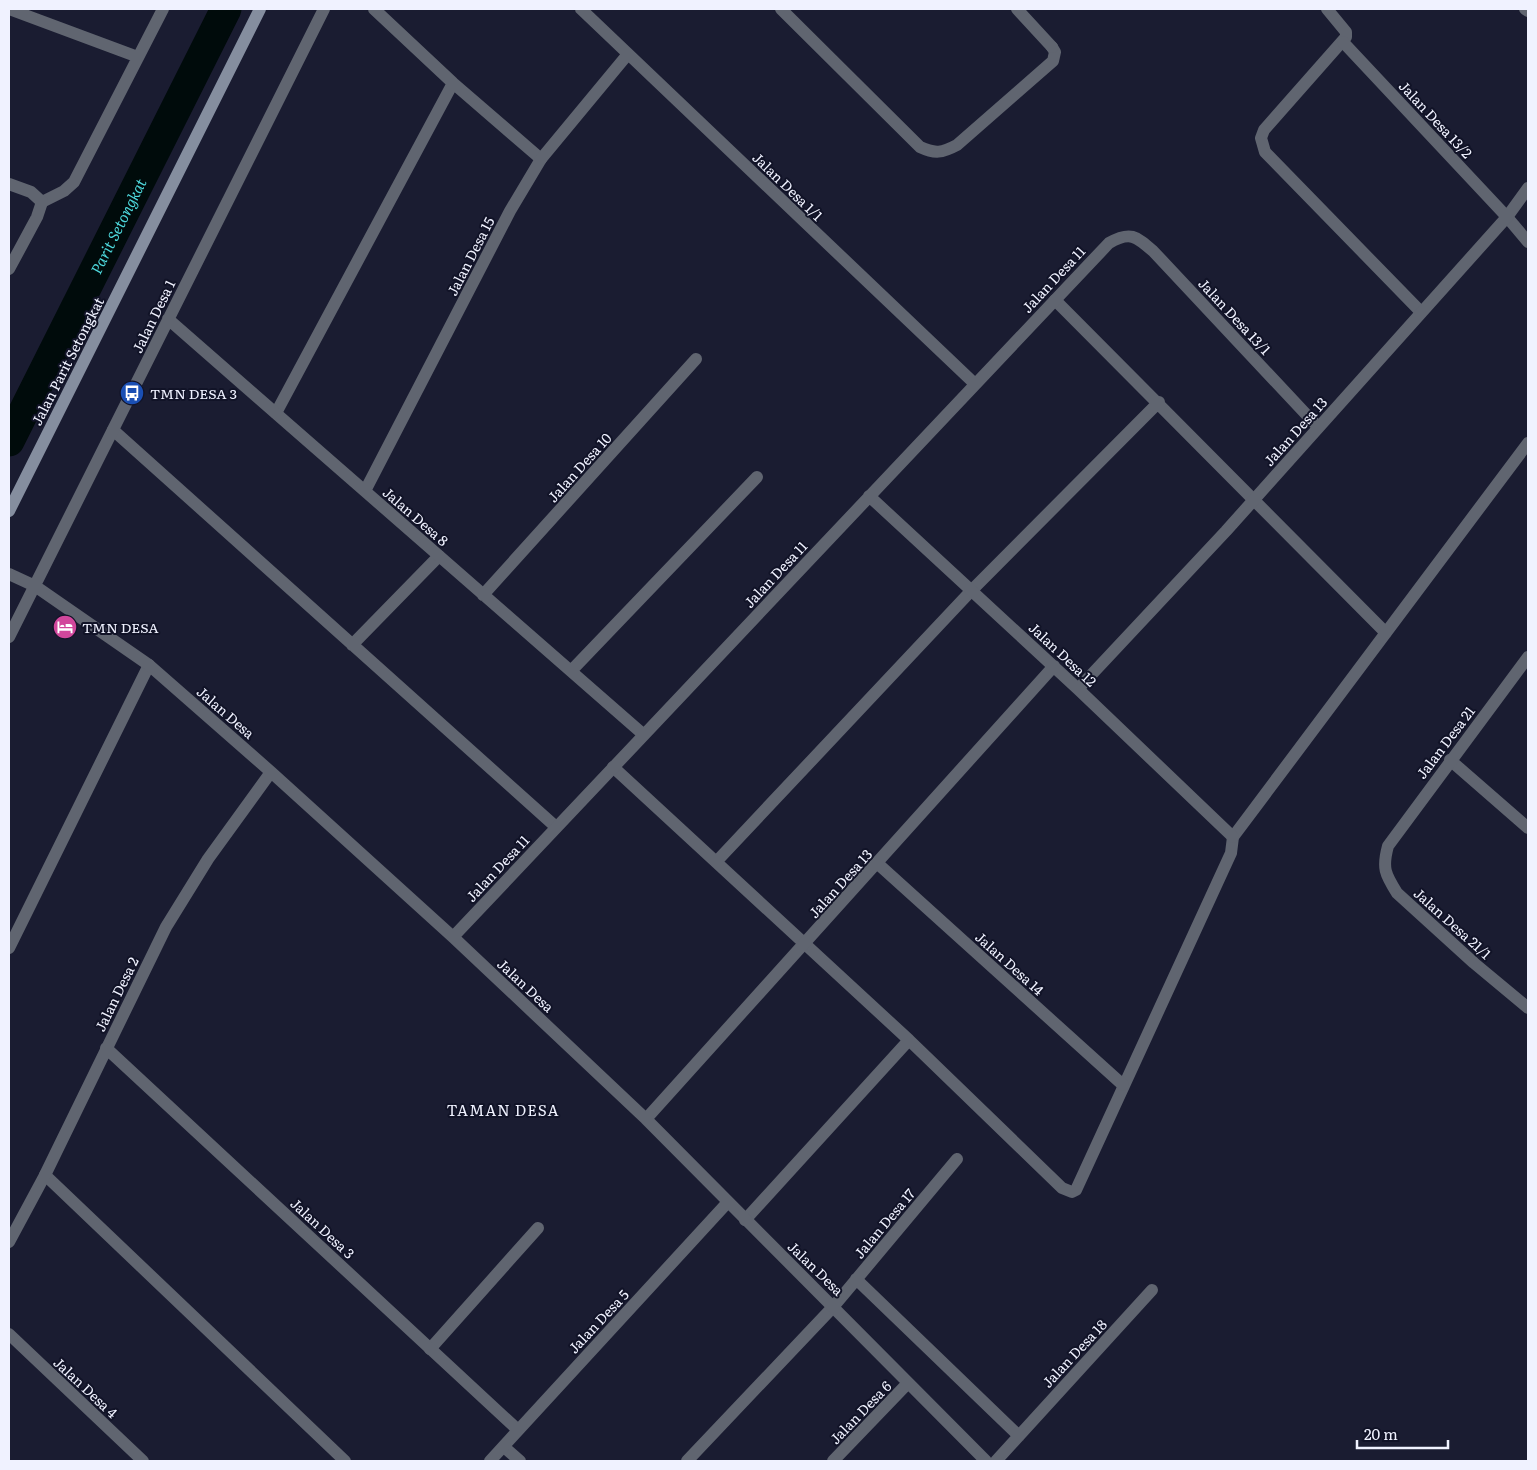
<svg xmlns="http://www.w3.org/2000/svg" width="1537" height="1470" viewBox="0 0 1537 1470" font-family="Literata,serif">
<rect width="100%" height="100%" fill="#1a1c31"/>
<g fill="none" stroke-linecap="round" stroke-linejoin="round">
<path stroke="#000b0b" stroke-width="31" id="s1" d="M9,441l217,-432"/>
<path stroke="#606570" stroke-width="12" d="M9,9l129,48
M374,9l79,74 88,76
M781,9l139,138c15,7 22,6 37,-2l96,-84 2,-9 -3,-5
M1327,9l19,23v5l-82,93 -3,8 4,14 156,160
M1525,9l3,2
M42,202l22,-11 10,-9 89,-173
M1507,217l21,25
M1055,300l331,333
M276,413l177,-330
M113,430l443,397
M352,645l87,-89
M1450,760l78,68
M613,767l296,273 153,148 10,4 4,-2 155,-337 2,-16 295,-394
M716,862l255,-271 188,-189
M9,948l140,-283
M45,1175l300,286
M745,1220l164,-180
M430,1349l108,-121
M504,1447l16,14
M687,1461l147,-155"/>
<path stroke="#606570" stroke-width="12" d="M581,9l394,375
M1017,9l35,38
M1343,42l164,175
M9,184l22,8 11,10 -5,15 -28,52
M168,319l476,416
M365,491l145,-280 31,-52 87,-105
M869,496l209,193 155,148
M9,574l26,12 114,79 122,107 182,165 193,182 340,342
M483,595l213,-236
M9,637l315,-628
M1528,657l-140,189c-6,22 -3,28 9,47l77,70 54,45
M571,671l186,-194
M1078,689l148,-158 281,-314 21,-29
M877,863l246,222
M453,937l656,-694c21,-12 27,-7 44,8l165,176
M106,1048l412,382
M646,1119l408,-453
M9,1242l36,-67 121,-248 42,-68 63,-87
M856,1279l163,157
M834,1306l123,-147
M9,1334l134,127
M490,1461l238,-259
M833,1461l75,-78
M996,1461l156,-171"/>
<path stroke="#858e9f" stroke-width="12" d="M9,511l251,-502"/>
</g>
<defs>
<g id="bus-disc" transform="scale(1.25)"><circle r="9.5" fill="#1a4fb4" stroke="#111327"/><path d="M-5-6H5V4H4V6H2V4H-2V6H-4V4H-5ZM-3.5-4V0h7V-4ZM-3.5 1.2v1.5H-2V1.2ZM2 1.2v1.5H3.5V1.2Z" fill="#fff"/></g>
<g id="hotel-disc" transform="scale(1.25)"><circle r="9.5" fill="#d1479c" stroke="#111327"/><path d="M-6-4.5h1.5V1H6V5H4.5V3h-9V5H-6ZM-4 0a1.8 1.8 0 1 1 3.6 0ZM.5 0V-2.5h3Q6-2.5 6 0Z" fill="#fff"/></g>
</defs>
<g fill-rule="evenodd">
<use href="#bus-disc" x="132" y="393"/>
<use href="#hotel-disc" x="65" y="627"/>
</g>
<g text-anchor="middle" dominant-baseline="central" stroke-width="4" stroke-linejoin="round" paint-order="stroke">
<g font-size="14" fill="#f0f2ff" stroke="#111327">
<text transform="translate(1436 119) rotate(47)">Jalan Desa 13/2</text>
<text transform="translate(788 186) rotate(44)">Jalan Desa 1/1</text>
<text transform="translate(470 256) rotate(-63)">Jalan Desa 15</text>
<text transform="translate(1053 279) rotate(-47)">Jalan Desa 11</text>
<text transform="translate(153 316) rotate(-64)">Jalan Desa 1</text>
<text transform="translate(1235 316) rotate(47)">Jalan Desa 13/1</text>
<text transform="translate(67 361) rotate(-63)">Jalan Parit Setongkat</text>
<text transform="translate(1295 431) rotate(-48)">Jalan Desa 13</text>
<text transform="translate(579 467) rotate(-48)">Jalan Desa 10</text>
<text transform="translate(416 516) rotate(41)">Jalan Desa 8</text>
<text transform="translate(775 574) rotate(-47)">Jalan Desa 11</text>
<text transform="translate(1063 654) rotate(43)">Jalan Desa 12</text>
<text transform="translate(226 712) rotate(41)">Jalan Desa</text>
<text transform="translate(1445 742) rotate(-53)">Jalan Desa 21</text>
<text transform="translate(497 868) rotate(-47)">Jalan Desa 11</text>
<text transform="translate(840 883) rotate(-48)">Jalan Desa 13</text>
<text transform="translate(1453 923) rotate(42)">Jalan Desa 21/1</text>
<text transform="translate(1010 963) rotate(42)">Jalan Desa 14</text>
<text transform="translate(526 985) rotate(43)">Jalan Desa</text>
<text transform="translate(116 994) rotate(-64)">Jalan Desa 2</text>
<text transform="translate(884 1223) rotate(-50)">Jalan Desa 17</text>
<text transform="translate(323 1228) rotate(43)">Jalan Desa 3</text>
<text transform="translate(816 1268) rotate(44)">Jalan Desa</text>
<text transform="translate(598 1321) rotate(-47)">Jalan Desa 5</text>
<text transform="translate(1074 1353) rotate(-47)">Jalan Desa 18</text>
<text transform="translate(86 1387) rotate(43)">Jalan Desa 4</text>
<text transform="translate(860 1412) rotate(-46)">Jalan Desa 6</text>
</g>
<g font-size="14" fill="#f0f2ff" stroke="#111327" text-anchor="start">
<text x="150" y="393">TMN DESA 3</text>
<text x="82" y="627">TMN DESA</text>
</g>
<g font-size="15" font-style="italic" fill="#4dd7db" stroke="#111327">
<text stroke="none"><textPath href="#s1" startOffset="241">Parit Setongkat</textPath></text>
</g>
<g font-size="15" letter-spacing="1" fill="#f0f2ff" stroke="#111327">
<text x="503" y="1109">TAMAN DESA</text>
</g>
</g>
<rect width="1537" height="1470" fill="none" stroke="#f0f2ff" stroke-width="20"/>
<path d="M1357 1440v8h91v-8" fill="none" stroke="#f0f2ff" stroke-width="2.5"/>
<text x="1364" y="1440" font-size="15" fill="#f0f2ff" stroke="#111327" stroke-width="4" paint-order="stroke">20 m</text>
</svg>
